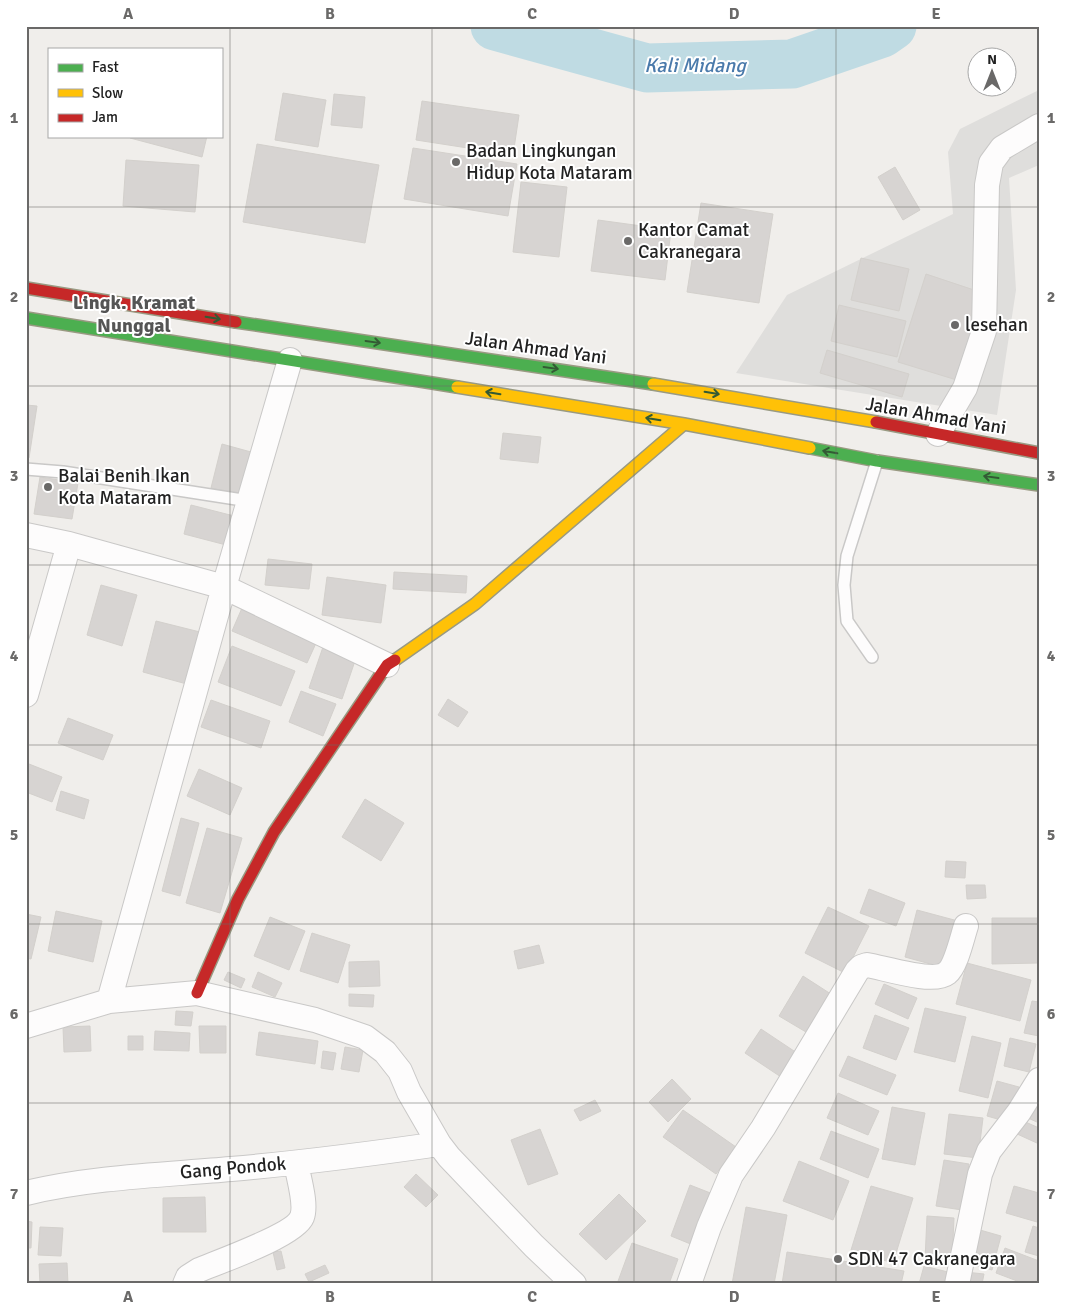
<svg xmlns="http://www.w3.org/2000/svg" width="1065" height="1310" viewBox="0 0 1065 1310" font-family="Signika,sans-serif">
<rect width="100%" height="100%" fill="#f0eeeb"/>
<path fill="#dfdedc" d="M1039,90v75l-30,13 7,112 -19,125 -261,-42 51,-78 166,-81 -5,-62 12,-23z"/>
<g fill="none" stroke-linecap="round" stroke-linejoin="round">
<path stroke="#bfdbe3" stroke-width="49" d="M495,26l152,42 145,-4 90,-31 10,-7"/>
</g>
<path fill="#d7d4d2" stroke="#d3d0cc" d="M283,93l43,7 -8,47 -43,-7z
M334,94l31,3 -3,31 -31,-3z
M422,101l97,14 -6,40 -97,-15z
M131,136h76l-5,21 -72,-19z
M257,144l122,21 -14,78 -122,-21z
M413,148l104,16 -9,52 -104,-17z
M126,160l73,5 -4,47 -72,-6z
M895,167l25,43 -17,10 -25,-43z
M521,182l46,5 -8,70 -46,-5z
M701,203l72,11 -14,89 -72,-11z
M598,220l73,10 -6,50 -74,-9z
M861,258l48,11 -10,42 -48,-11z
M926,274l57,19 -23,88 -62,-19z
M839,305l67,16 -9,36 -66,-16z
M827,350l82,24 -7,23 -82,-24z
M26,405l11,1 -8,52 -3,-1z
M503,433l38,4 -3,26 -38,-4z
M222,444l29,8 -12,43 -28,-7z
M40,477l38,6 -6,36 -38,-5z
M191,505l47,12 -8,29 -46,-12z
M268,559l44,5 -3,25 -44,-4z
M394,572l73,4 -1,17 -73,-4z
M327,577l59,8 -5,38 -59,-8z
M101,585l36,10 -15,51 -35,-11z
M242,608l75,33 -10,22 -75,-32z
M156,621l52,13 -14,52 -51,-14z
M324,644l33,11 -15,44 -33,-11z
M232,646l63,25 -14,35 -63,-24z
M301,691l35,13 -13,32 -34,-14z
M448,699l20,13 -10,15 -20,-12z
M211,700l59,21 -9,27 -60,-21z
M68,718l45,17 -10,25 -45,-17z
M29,764l33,13 -10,25 -26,-10v-20z
M199,769l43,19 -12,27 -43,-19z
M61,791l28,9 -5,19 -28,-9z
M365,799l39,24 -23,38 -39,-24z
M181,818l18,5 -19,73 -18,-5z
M207,828l35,10 -22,75 -34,-10z
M946,861l20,1 -1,16 -20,-1z
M966,885h19l1,13 -19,1z
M869,889l36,14 -9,23 -36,-13z
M828,907l41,19 -24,47 -40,-20z
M917,910l41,11 -13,47 -40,-11z
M56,911l46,10 -9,41 -45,-11z
M26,914l15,3 -10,42 -5,-1z
M270,917l35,14 -16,39 -35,-14z
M992,918h47v45l-47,1z
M312,933l38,12 -12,38 -38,-12z
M539,945l5,18 -26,6 -4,-18z
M379,961l1,25 -31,1v-25z
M967,963l64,17 -11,41 -64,-17z
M228,972l17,7 -4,9 -17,-8z
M258,972l24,11 -7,14 -23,-10z
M803,976l31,20 -23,39 -32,-19z
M884,984l33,14 -9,21 -33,-15z
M349,994l25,1 -1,12 -24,-1z
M1032,1001l7,1v34l-15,-3z
M925,1008l41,9 -11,45 -41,-10z
M176,1011l17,1 -2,14 -16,-1z
M875,1015l34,13 -13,32 -33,-12z
M90,1026l1,25 -27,1 -1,-25z
M199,1026h27v27h-26z
M761,1029l42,28 -16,24 -42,-28z
M155,1031l35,2 -1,18 -35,-1z
M259,1032l59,9 -3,23 -59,-9z
M128,1036h15v14h-15z
M972,1036l29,7 -13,55 -29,-7z
M1010,1038l26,6 -7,28 -25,-6z
M345,1047l18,3 -4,22 -18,-3z
M323,1051l13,2 -3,17 -12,-2z
M848,1056l48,19 -9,20 -48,-19z
M672,1079l19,20 -23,23 -19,-20z
M997,1081l22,6 -11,35 -21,-6z
M838,1093l41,18 -11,24 -41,-17z
M595,1100l6,11 -21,10 -6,-11z
M1039,1101v22l-11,-5z
M892,1107l33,6 -10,52 -33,-6z
M683,1110l53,37 -20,27 -53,-37z
M949,1114l34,4 -5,40 -34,-4z
M1021,1120l18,8v16l-24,-11z
M540,1129l18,45 -30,11 -17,-45z
M831,1131l48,18 -11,29 -48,-19z
M944,1160l25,4 -7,46 -26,-4z
M799,1161l50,20 -16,39 -50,-19z
M416,1174l22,21 -12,12 -22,-20z
M690,1185l23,9 -20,51 -22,-9z
M871,1186l42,12 -20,65 -42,-13z
M1014,1186l25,7v23l-2,6 -31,-9z
M619,1194l27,27 -40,39 -27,-26z
M205,1197l1,35h-43v-34z
M746,1207l41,8 -13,69h-42z
M927,1216l27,2 -2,43 -27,-1z
M26,1221l6,1 -1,26h-5z
M1033,1226l6,2v28l-14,-4z
M40,1227l23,1 -2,28 -23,-1z
M973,1228l28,8 -9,34 -28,-8z
M632,1243l46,16 -9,25h-52z
M1005,1248l34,13v12l-4,11h-10l-29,-11z
M281,1251l4,17 -8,2 -4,-18z
M787,1252l117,19 -3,13h-119z
M67,1263l1,21h-28l-1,-20z
M325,1265l4,8 -20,9 -4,-8z
M924,1266l28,7 -3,11h-30z
M965,1272l19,2 -2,10h-19z"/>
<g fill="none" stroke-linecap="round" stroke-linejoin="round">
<g stroke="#c9c8c7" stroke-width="14">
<path id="lane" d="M26,469l37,3 186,29
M872,657l-25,-36 -3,-36 3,-29 30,-95"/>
</g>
<g stroke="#c9c8c7" stroke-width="26">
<path id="street" d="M938,434l27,-46 19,-57 3,-146 4,-22 11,-15 37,-22
M26,535l43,9 155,43 163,78
M26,695l43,-151
M109,1001l115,-414 66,-227
M26,1026l83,-25 88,-8 118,27 50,17 20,15 15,19 9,21 30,52 10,13 85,89 40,38
M26,1193c67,-16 137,-18 205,-24 69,-6 139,-15 208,-25
M185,1284l3,-7 11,-7c19,-8 96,-35 103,-53 5,-13 -4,-41 -6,-54
M689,1284l20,-57 22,-52 32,-47 94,-157 4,-4 6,-2c18,3 66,19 80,8 9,-7 15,-35 19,-47
M957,1284l23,-110 9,-23 30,-39 20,-32"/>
</g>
<g stroke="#999a82" stroke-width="14">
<path id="fast" d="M26,318l431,69
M236,322l417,62
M810,448l67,13 162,24"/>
</g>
<g stroke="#999a82" stroke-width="14">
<path id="slow" d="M653,384l223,38
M457,387l227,37 126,24
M395,660l80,-56 209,-180"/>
</g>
<g stroke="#999a82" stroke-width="14">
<path id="jam" d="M26,288l210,34
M876,422l163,31
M197,993l41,-94 36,-67 113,-167 8,-5"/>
</g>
<use href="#lane" stroke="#fdfcfc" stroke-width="11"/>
<use href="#street" stroke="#fdfcfc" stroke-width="24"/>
<use href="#fast" stroke="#4caf50" stroke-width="11"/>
<use href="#slow" stroke="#ffc107" stroke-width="11"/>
<use href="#jam" stroke="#c62828" stroke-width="11"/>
</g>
<defs><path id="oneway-shaft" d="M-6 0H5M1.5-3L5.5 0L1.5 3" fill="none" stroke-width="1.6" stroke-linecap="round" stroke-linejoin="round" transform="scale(1.25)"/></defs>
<g stroke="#335a34">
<use href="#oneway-shaft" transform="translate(213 318) rotate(9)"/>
<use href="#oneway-shaft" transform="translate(373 342) rotate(8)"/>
<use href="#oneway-shaft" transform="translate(551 368) rotate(8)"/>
<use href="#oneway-shaft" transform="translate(493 393) rotate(-171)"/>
<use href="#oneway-shaft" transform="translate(712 393) rotate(9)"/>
<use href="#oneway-shaft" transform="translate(653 419) rotate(-171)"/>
<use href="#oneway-shaft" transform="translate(830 452) rotate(-170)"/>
<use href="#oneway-shaft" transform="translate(991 477) rotate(-172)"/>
</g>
<path fill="none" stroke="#6a6968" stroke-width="1" stroke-opacity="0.55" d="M230,26v1258M432,26v1258M634,26v1258M836,26v1258M26,207h1013M26,386h1013M26,565h1013M26,745h1013M26,924h1013M26,1103h1013"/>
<g fill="#6a6968" stroke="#fff" stroke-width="2">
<circle cx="456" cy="162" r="5"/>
<circle cx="628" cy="241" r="5"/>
<circle cx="955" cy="325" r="5"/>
<circle cx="48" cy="487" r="5"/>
<circle cx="838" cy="1259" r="5"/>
</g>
<g text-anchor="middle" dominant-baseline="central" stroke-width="4" stroke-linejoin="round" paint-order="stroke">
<g font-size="19" fill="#222" stroke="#fff" text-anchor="start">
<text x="466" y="151">Badan Lingkungan<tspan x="466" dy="22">Hidup Kota Mataram</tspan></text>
<text x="638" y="230">Kantor Camat<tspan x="638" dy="22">Cakranegara</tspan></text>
<text x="965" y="325">lesehan</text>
<text x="58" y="476">Balai Benih Ikan<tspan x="58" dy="22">Kota Mataram</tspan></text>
<text x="848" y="1259">SDN 47 Cakranegara</text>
</g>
<g font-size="19" fill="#222" stroke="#fff">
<text transform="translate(536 348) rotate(8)">Jalan Ahmad Yani</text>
<text transform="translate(936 416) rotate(10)">Jalan Ahmad Yani</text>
<text transform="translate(233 1168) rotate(-5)">Gang Pondok</text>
</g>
<g font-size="20" font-style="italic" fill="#4a7aab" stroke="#fff">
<text x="695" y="65">Kali Midang</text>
</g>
<g font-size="20" font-weight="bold" fill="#555" stroke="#fff">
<text x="134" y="302">Lingk. Kramat<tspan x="134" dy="23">Nunggal</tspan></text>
</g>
</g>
<rect width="1065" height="1310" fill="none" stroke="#ffffff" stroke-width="55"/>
<rect x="48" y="48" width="175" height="90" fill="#ffffff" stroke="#a7a7a7"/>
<rect x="58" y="64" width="25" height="8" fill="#4caf50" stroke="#a7a7a7"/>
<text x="92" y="72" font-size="15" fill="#222222">Fast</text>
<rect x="58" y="89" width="25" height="8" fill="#ffc107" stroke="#a7a7a7"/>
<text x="92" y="98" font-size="15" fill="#222222">Slow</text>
<rect x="58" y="114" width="25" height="8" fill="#c62828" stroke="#a7a7a7"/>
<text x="92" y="122" font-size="15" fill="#222222">Jam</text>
<g transform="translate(992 72)"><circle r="24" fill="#ffffff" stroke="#a7a7a7"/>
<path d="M0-4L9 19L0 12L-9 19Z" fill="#6a6968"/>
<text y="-8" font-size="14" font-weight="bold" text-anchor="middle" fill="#222222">N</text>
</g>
<rect x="28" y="28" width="1010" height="1254" fill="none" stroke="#6a6968" stroke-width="2"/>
<g font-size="16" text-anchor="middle" font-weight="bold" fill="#6a6968">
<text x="128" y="19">A</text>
<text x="330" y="19">B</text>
<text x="532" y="19">C</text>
<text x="734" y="19">D</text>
<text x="936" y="19">E</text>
<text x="14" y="123">1</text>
<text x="1051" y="123">1</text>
<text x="14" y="302">2</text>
<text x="1051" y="302">2</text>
<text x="14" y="481">3</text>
<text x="1051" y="481">3</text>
<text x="14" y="661">4</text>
<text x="1051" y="661">4</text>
<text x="14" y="840">5</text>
<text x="1051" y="840">5</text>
<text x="14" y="1019">6</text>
<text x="1051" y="1019">6</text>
<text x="14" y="1199">7</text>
<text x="1051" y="1199">7</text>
<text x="128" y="1302">A</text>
<text x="330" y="1302">B</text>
<text x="532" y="1302">C</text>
<text x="734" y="1302">D</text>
<text x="936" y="1302">E</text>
</g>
</svg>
